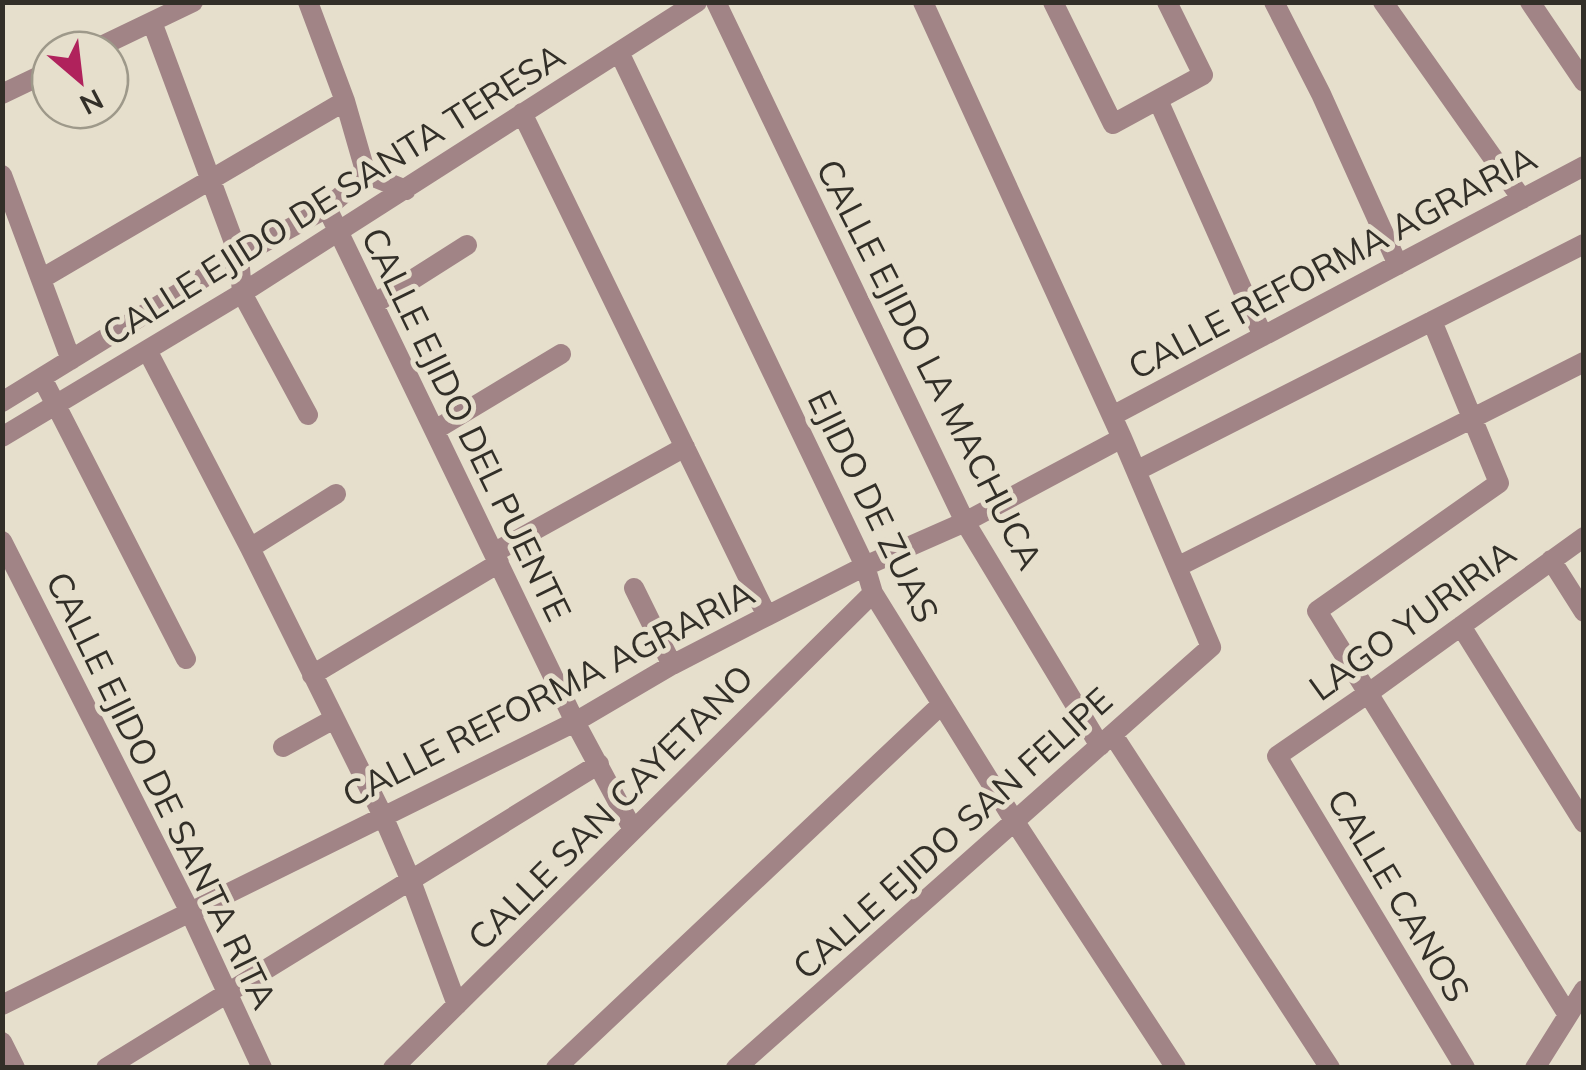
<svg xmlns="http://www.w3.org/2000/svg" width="1586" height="1070" viewBox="0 0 1586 1070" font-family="Mulish,sans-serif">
<rect width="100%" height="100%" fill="#e6dfcc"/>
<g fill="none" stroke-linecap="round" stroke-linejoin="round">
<path stroke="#a18486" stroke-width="20" d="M308,2l37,99 21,73
M716,2l249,520 135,224
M1053,2l60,122 90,-49 -36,-73
M1274,2l47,92 77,171
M1383,2l139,197
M1530,2l54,80
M152,22l87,234 3,37 66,122
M93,50l100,-48
M619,52l246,514 8,27 142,229 161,246
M2,94l48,-23
M1158,100l105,236
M522,113l245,503
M366,174l40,16
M2,175l69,185
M327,208l248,514 57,106
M41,279l304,-178
M374,304l93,-59
M1432,321l67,162 -182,128 251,404
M147,350l103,198 133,268 28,65 46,124
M42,378l144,281
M2,402l237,-146 88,-48 39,-34
M1112,416l472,-250
M435,430l126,-76
M2,437l240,-144 455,-291
M1136,471l448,-227
M2,541l187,369 73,158
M250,548l86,-54
M495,552l190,-105
M1551,560l33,52
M1177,567l407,-205
M634,588l38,77
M1461,626l123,197
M312,675l187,-112
M1113,735l217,333
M283,747l51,-28
M2,1005l573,-283 97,-57 95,-49 98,-50 100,-44 157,-84
M2,1042l13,26
M106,1068l493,-304
M393,1068l480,-475
M556,1068l386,-364
M736,1068l475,-421 -89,-209 -199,-436
M1465,1068l-188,-312 93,-64 214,-155
M1535,1068l49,-78"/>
</g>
<g text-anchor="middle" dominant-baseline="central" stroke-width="10" stroke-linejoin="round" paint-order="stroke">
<g font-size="35" fill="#322f28" stroke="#e6dfcc">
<text transform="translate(333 194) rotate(-32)">CALLE EJIDO DE SANTA TERESA</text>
<text transform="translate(1332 262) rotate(-28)">CALLE REFORMA AGRARIA</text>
<text transform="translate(930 364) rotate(63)">CALLE EJIDO LA MACHUCA</text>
<text transform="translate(467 424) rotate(64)">CALLE EJIDO DEL PUENTE</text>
<text transform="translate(874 506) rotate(64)">EJIDO DE ZUAS</text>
<text transform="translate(1412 620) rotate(-36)">LAGO YURIRIA</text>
<text transform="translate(548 693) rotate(-27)">CALLE REFORMA AGRARIA</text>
<text transform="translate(162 790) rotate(64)">CALLE EJIDO DE SANTA RITA</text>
<text transform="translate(610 807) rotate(-45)">CALLE SAN CAYETANO</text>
<text transform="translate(952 833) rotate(-42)">CALLE EJIDO SAN FELIPE</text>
<text transform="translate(1399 895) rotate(59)">CALLE CANOS</text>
</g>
</g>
<rect width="1586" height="1070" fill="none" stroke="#322f28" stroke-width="10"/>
<g transform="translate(80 80) rotate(152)"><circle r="48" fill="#e6dfcc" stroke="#9e998a" stroke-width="2.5"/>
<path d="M0-8L18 38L0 25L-18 38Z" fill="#b0225c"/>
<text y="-15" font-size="28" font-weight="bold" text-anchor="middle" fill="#322f28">N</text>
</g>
</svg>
